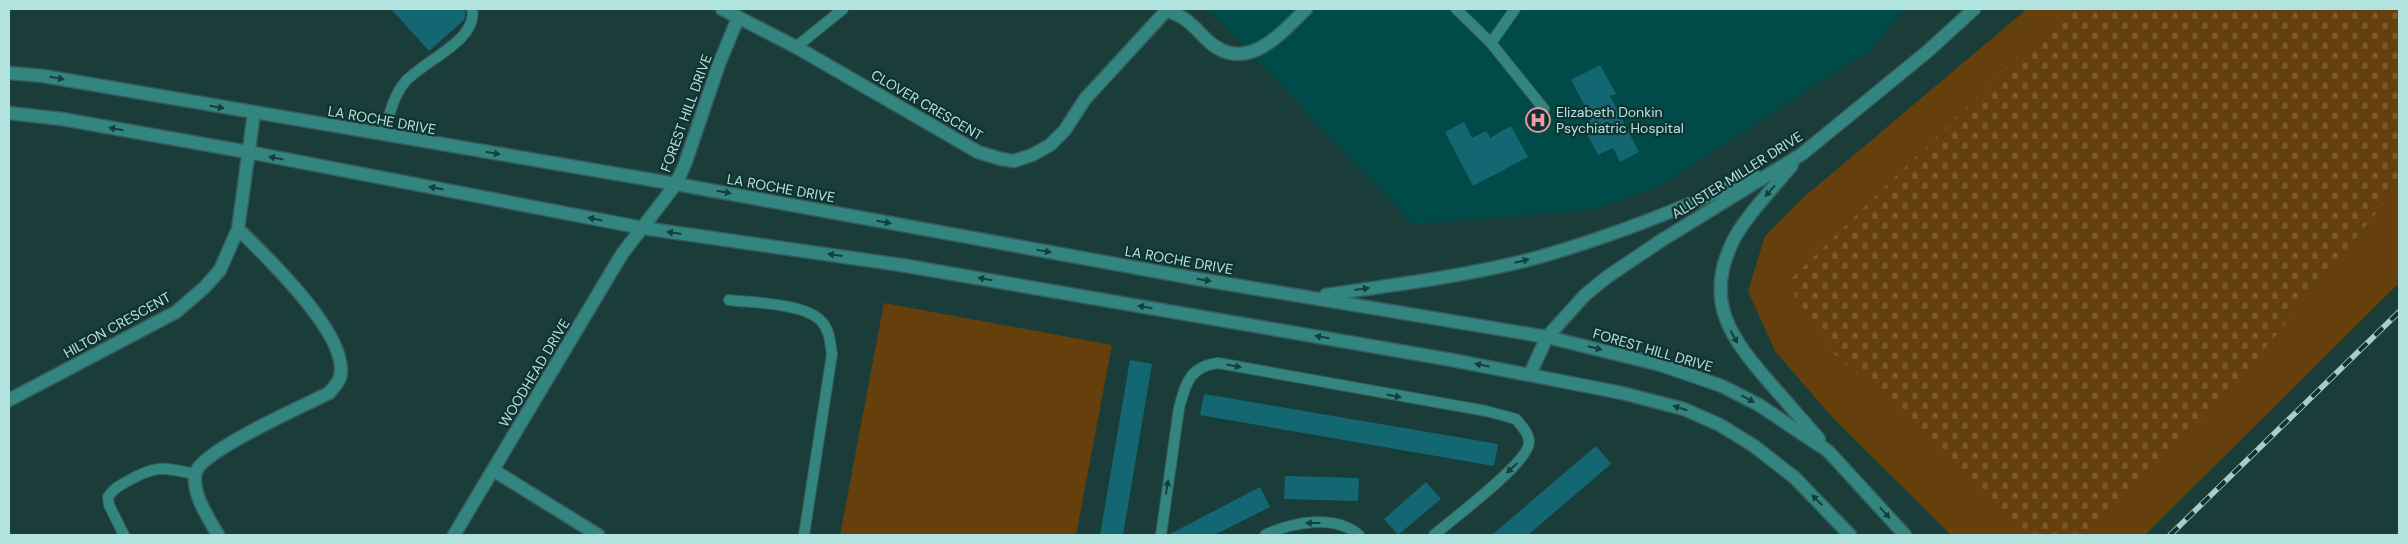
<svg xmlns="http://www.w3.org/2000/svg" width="2408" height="544" viewBox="0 0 2408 544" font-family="'DM Sans',sans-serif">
<defs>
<pattern id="cemetery-stones" width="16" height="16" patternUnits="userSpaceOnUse" patternTransform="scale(1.25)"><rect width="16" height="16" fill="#65400c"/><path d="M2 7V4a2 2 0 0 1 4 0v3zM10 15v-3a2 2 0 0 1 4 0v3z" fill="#795b2f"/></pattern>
</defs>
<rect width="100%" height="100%" fill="#1b3d3a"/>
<path fill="#004b47" d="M1208,9h696l-33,40 -212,138 -68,23 -178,14z"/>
<path fill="#65400c" d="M2027,9h372v274l-254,252h-194l-120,-119 -56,-65 -27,-60 17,-55 39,-39z
M884,303l228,42 -36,190h-236z"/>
<path fill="url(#cemetery-stones)" d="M2067,9h332v176l-195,238 -119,112h-59l-107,-105 -89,-80 -43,-67z"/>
<path fill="#136773" d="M391,9h74v10l-36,32z
M1600,65l16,29 -6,2 29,56 -19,10 -7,-14 -15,7 -16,-31 10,-5 -21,-39z
M1464,122l8,16 14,-7 4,7 21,-12 17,31 -55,29 -28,-54z
M1130,360l22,4 -29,171h-23z
M1204,394l294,50 -4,22 -294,-51z
M1596,446l15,18 -83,71h-36z
M1285,476l74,2 -1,23 -74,-2z
M1426,482l15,17 -43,36 -14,-16z
M1260,487l10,20 -56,28h-46z"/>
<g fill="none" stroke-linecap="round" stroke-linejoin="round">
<g stroke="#365d5b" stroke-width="12">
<path id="service" d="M1456,9l35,34 53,66
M1491,43l24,-34
M796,47l47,-38
M383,135c6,-18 10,-39 22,-53 18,-21 74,-42 67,-73
M729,300c24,3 77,3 93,22 8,9 8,21 10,32l-28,181
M124,535l-15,-30 -1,-8c5,-8 11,-11 18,-15 30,-17 36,-15 69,-8
M1161,535l18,-127c7,-25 10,-41 39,-45l268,48 30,8c5,6 13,14 13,23 1,20 -78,78 -95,93
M1265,535c28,-13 69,-21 94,0"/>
</g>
<g stroke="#365d5b" stroke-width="15">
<path id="minor" d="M722,9l74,38 182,105 23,7 13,2 18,-6 18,-10 15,-15 20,-31 81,-88c19,4 27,15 40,28 38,37 73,-3 100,-30
M9,400l167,-88 29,-25 15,-17 18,-41 16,-116
M493,470l105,65
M218,535c-9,-16 -28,-44 -22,-63 7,-22 109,-67 133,-79 4,-5 9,-9 11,-16 11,-40 -75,-122 -102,-148
M454,535l168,-281 54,-70 9,-20 34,-100 19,-46"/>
</g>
<g stroke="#365d5b" stroke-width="15">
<path id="tertiary" d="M9,73l34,3 633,108 522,95 349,58 114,28 61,21 37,19 69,46 77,84
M9,113l53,6 186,33 395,76 258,37 551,95 170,33 62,16 36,16 34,21 41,32 55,57
M1792,165c-17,21 -49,54 -60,78 -28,59 -1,95 37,139 17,19 33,38 50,57
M1326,295c71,-11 143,-19 213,-38 75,-21 145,-50 216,-81
M1530,374l17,-37 38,-42 22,-18 55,-37 140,-86 126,-103 46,-42"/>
</g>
<use href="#service" stroke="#338580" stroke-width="10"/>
<use href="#minor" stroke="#338580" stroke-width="12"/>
<use href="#tertiary" stroke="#338580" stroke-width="12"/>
<g stroke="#a2d1cd" stroke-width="5.5">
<path id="rail" d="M2170,535l229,-223"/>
</g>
<use href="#rail" stroke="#103230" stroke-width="4" stroke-dasharray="11" stroke-linecap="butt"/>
</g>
<defs><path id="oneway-solid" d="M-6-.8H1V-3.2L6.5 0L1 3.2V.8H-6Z" transform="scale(1.25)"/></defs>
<g fill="#153e3c">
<use href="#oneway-solid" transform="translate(57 78) rotate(10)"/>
<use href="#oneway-solid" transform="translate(217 107) rotate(10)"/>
<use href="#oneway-solid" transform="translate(116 129) rotate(-170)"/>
<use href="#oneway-solid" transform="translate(493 153) rotate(10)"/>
<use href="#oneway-solid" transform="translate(276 158) rotate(-169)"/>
<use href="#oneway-solid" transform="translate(436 188) rotate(-169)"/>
<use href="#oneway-solid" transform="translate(1770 191) rotate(131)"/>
<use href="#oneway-solid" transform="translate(724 192) rotate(10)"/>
<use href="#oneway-solid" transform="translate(595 219) rotate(-169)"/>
<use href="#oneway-solid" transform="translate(884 222) rotate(10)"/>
<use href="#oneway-solid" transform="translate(674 233) rotate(-172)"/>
<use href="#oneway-solid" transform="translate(1044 251) rotate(10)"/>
<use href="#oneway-solid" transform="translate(835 255) rotate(-172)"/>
<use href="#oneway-solid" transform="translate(1522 261) rotate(-14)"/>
<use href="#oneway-solid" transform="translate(985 279) rotate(-170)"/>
<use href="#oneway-solid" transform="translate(1204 280) rotate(9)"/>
<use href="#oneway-solid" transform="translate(1362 289) rotate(-8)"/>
<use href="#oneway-solid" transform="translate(1145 307) rotate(-170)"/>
<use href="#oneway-solid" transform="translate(1322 337) rotate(-170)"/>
<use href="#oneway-solid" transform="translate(1734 337) rotate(61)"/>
<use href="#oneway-solid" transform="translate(1595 348) rotate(14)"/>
<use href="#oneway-solid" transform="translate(1482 365) rotate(-169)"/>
<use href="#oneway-solid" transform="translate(1234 366) rotate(11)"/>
<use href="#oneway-solid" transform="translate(1394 396) rotate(11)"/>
<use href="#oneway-solid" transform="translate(1748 399) rotate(28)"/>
<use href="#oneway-solid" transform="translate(1680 408) rotate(-163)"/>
<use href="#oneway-solid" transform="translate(1512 468) rotate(137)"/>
<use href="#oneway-solid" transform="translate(1167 487) rotate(-81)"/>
<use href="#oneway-solid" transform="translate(1817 500) rotate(-135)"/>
<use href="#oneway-solid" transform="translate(1885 513) rotate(48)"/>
<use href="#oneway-solid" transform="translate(1313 523) rotate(180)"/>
</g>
<defs>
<g id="hospital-ring" transform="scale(1.25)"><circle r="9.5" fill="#103230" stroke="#f39aa8" stroke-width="1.5"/><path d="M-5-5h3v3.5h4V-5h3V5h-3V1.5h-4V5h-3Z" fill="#f39aa8"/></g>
</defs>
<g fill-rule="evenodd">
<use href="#hospital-ring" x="1538" y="120"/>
</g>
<g text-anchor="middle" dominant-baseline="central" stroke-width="4.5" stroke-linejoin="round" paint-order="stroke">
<g font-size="14" fill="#b3e3df" stroke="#103230">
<text transform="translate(927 105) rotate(30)">CLOVER CRESCENT</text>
<text transform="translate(686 113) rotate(-70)">FOREST HILL DRIVE</text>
<text transform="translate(382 120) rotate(10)">LA ROCHE DRIVE</text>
<text transform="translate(1737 175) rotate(-32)">ALLISTER MILLER DRIVE</text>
<text transform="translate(781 188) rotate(10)">LA ROCHE DRIVE</text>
<text transform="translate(1179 260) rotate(10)">LA ROCHE DRIVE</text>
<text transform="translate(117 325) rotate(-29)">HILTON CRESCENT</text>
<text transform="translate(1653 350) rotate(16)">FOREST HILL DRIVE</text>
<text transform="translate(534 373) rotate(-59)">WOODHEAD DRIVE</text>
</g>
<g font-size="14" fill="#b3e3df" stroke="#103230" text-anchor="start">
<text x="1556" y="112">Elizabeth Donkin<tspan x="1556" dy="16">Psychiatric Hospital</tspan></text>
</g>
</g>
<rect width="2408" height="544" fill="none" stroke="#b3e3df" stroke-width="20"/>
</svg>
